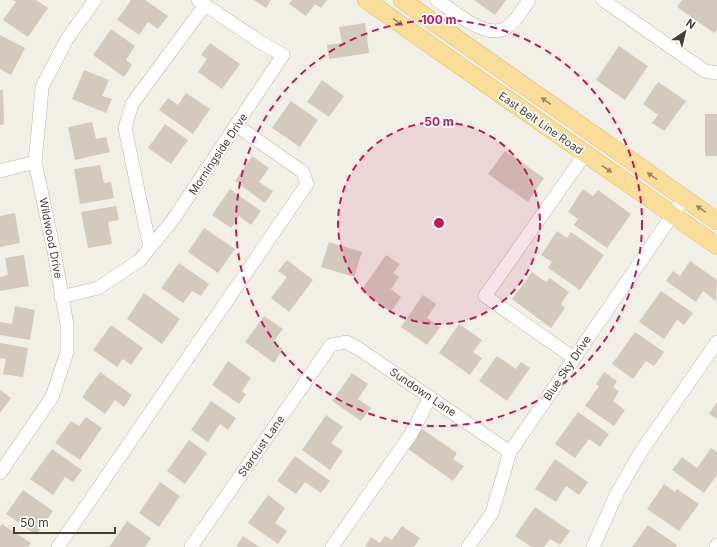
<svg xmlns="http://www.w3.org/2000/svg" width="717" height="547" viewBox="0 0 717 547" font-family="Inter,sans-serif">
<rect width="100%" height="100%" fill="#f2efe7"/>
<path fill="#d3cabd" d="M13,0h23l12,8 -20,29 -25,-17 13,-18z
M131,0h14l23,16 -10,13 -10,-7 -9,13 -22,-15z
M254,0h17l-5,8z
M292,0h35l-6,8 -6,-4 -9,12 -17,-12z
M474,0h32l-11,15z
M682,0h35v30l-3,3 -37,-26z
M365,23l4,30 -40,6 -2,-14 15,-2 -3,-16z
M111,29l24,17 -9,14 6,5 -8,12 -31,-22z
M0,35l25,13 -14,27 -11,-6z
M210,43l30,21 -18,25 -24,-17 9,-13 -6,-4z
M619,46l29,20 -23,34 -29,-20z
M84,70l25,10 -7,16 10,3 -6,14 -34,-14z
M322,80l22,16 -15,21 -22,-15z
M658,82l28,19 -22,30 -12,-8 6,-8 -15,-11z
M0,90h3l1,34 -4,1z
M186,93l24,16 -17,25 -34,-24 9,-12 10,7z
M291,101l27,19 -18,27 -28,-19z
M705,114h12v42h-12z
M92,122l4,17 10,-2 4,15 -35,8 -7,-33z
M165,124l23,16 -17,24 -23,-16z
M505,151l39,27 -16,24 -40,-28z
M252,156l17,12 -10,14 14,9 -8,12 -30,-22z
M100,165l4,18 7,-1 3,16 -34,6 -6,-35z
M230,189l31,22 -10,14 -12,-9 -8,12 -19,-13z
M583,189l10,7 5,-6 33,24 -24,34 -33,-23 4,-6 -10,-7z
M116,206l3,14 -11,2 4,22 -24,4 -7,-36z
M15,213l5,30 -20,4v-31z
M204,228l31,21 -17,24 -30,-21z
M557,231l10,7 4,-6 33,23 -24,35 -32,-22 4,-6 -11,-7z
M329,242l33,10 -8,25 -33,-10z
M24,255l5,31 -29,5v-14l8,-2 -3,-17z
M386,255l14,9 -7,9 6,4 -8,12 10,8 -10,15 -30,-21z
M287,260l26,20 -24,32 -18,-14 16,-21 -9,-6z
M690,261l27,19 -1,21 -13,-10 -7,11 -30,-21 7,-10 7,5z
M179,263l30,21 -8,12 -9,-5 -9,12 -22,-15z
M532,272l14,10 4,-4 19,14 -8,12 4,4 -14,20 -39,-29z
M661,291l32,22 -9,12 -7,-5 -13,19 -25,-17z
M144,293l36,26 -18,25 -35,-25z
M423,295l13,9 -9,14 13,9 -13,18 -26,-18z
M15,306l20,4 -5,30 -30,-5v-13l12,2z
M264,316l19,13 -10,13 10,7 -9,14 -29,-21z
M459,324l23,16 -9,12 9,6 -12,17 -31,-22z
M111,325l32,23 -12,17 -8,-6 -6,8 -24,-17z
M635,332l29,20 -10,14 -8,-5 -13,18 -21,-15z
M0,343l28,5 -5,29 -20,-3 3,-15 -6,-1z
M497,356l19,13 5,-7 9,6 -23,33 -28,-20z
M228,361l23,17 -9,13 4,3 -7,10 -27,-19z
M100,372l32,23 -8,12 -9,-7 -10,14 -23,-17z
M604,372l13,9 -4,6 6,4 -6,10 12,9 -11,16 -29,-20 14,-20 -3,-2z
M352,373l16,11 -10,15 13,9 -10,13 -29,-20z
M0,390l11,8 -11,15z
M211,401l25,17 -8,12 -8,-6 -12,18 -17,-12z
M717,402v17l-8,-5z
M578,412l31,22 -9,13 -11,-8 -14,19 -20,-14z
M326,415l17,12 -12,16 12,8 -13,19 -28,-20z
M86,417l16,11 -22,32 -25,-17 16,-22 8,5z
M422,429l35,24 -4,6 11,7 -11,15 -45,-32z
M189,440l18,13 -22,31 -18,-13z
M711,448l6,4v23l-13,18 -32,-23 10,-13 15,11z
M52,449l30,21 -9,12 -8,-5 -12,18 -23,-16z
M295,456l35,25 -9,12 -16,-11 -9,12 -19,-13z
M555,459l33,23 -9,13 -13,-9 -10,16 -21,-13z
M160,482l20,14 -21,31 -20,-14z
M664,484l11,8 2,-3 22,15 -20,27 -32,-22z
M23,490l30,21 -17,24 -30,-21z
M268,495l17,13 -10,15 12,8 -9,13 -30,-21z
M535,507l35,24 -10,14 -10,-6 -6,8h-13l-16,-11z
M127,521l24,17 -6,9h-36z
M2,524l29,19 -3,4h-28v-20z
M648,525l29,20 -1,2h-44z
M402,526l18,12 -6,9h-49l6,-10 9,6 5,-7 7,4z
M243,536l16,11h-23z"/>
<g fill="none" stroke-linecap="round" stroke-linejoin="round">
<g stroke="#bdb6aa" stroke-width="14">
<path id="minor" d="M437,0c15,10 45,36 64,30 13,-4 21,-20 28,-30
M603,0l102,71 12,2
M0,171l35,-9
M150,248l-25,-120 7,-24 73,-99
M61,297l37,-9 42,-28 32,-39 111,-166 -23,-13 -62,-42
M574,358l-89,-62 100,-142
M0,473l52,-76 15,-45v-27l-13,-74 -19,-89 5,-51 2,-24 25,-48 28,-39
M58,547l249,-363 -4,-12 -66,-46
M191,547l140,-202 15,-3 13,7 151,103
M332,547l79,-113 19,-37
M468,547l24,-34 18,-61 174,-254
M593,547l24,-54 25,-43 75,-108
M716,547l1,-2"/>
</g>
<g stroke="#ddb96a" stroke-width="18">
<path id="major" d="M366,0l351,246
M402,0l315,221"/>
</g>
<use href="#minor" stroke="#fff" stroke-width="13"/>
<use href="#major" stroke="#f9dd99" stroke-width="17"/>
</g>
<defs><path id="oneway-solid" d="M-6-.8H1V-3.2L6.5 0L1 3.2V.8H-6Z"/></defs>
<g fill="#968663">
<use href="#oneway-solid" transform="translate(398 22) rotate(35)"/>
<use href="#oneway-solid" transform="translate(546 101) rotate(-145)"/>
<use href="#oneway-solid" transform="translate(607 169) rotate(35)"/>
<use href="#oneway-solid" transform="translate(652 176) rotate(-145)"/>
<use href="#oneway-solid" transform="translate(701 209) rotate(-145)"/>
</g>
<circle cx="439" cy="223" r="101" fill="#c2185b" fill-opacity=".12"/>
<g fill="none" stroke="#c2185b" stroke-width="2" stroke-dasharray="7 5">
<circle cx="439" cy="223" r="101"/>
<circle cx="439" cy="223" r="203"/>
</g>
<g text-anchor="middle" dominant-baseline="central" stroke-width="3.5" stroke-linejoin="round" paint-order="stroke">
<g font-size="11" fill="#453f36" stroke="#fff">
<text transform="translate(541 123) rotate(35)">East Belt Line Road</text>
<text transform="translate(218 154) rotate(-56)">Morningside Drive</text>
<text transform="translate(51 238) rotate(79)">Wildwood Drive</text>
<text transform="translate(567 368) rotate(-56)">Blue Sky Drive</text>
<text transform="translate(423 392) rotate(34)">Sundown Lane</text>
<text transform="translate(261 446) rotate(-55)">Stardust Lane</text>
</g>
</g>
<circle cx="439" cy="223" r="6" fill="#c2185b" stroke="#fff" stroke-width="2"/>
<g font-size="12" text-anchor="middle" font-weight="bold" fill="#c2185b" stroke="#fff" stroke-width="3.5" stroke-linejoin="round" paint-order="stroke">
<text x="439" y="24">100 m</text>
<text x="439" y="126">50 m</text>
</g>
<g transform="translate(685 32) rotate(35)" stroke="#ffffff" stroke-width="3" paint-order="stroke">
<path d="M0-3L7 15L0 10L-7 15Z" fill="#453f36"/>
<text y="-6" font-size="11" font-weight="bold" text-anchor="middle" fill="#453f36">N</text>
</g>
<path d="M14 527v6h101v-6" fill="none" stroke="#453f36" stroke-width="2"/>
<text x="20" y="527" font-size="12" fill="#453f36" stroke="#ffffff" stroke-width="3" paint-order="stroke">50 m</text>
</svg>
